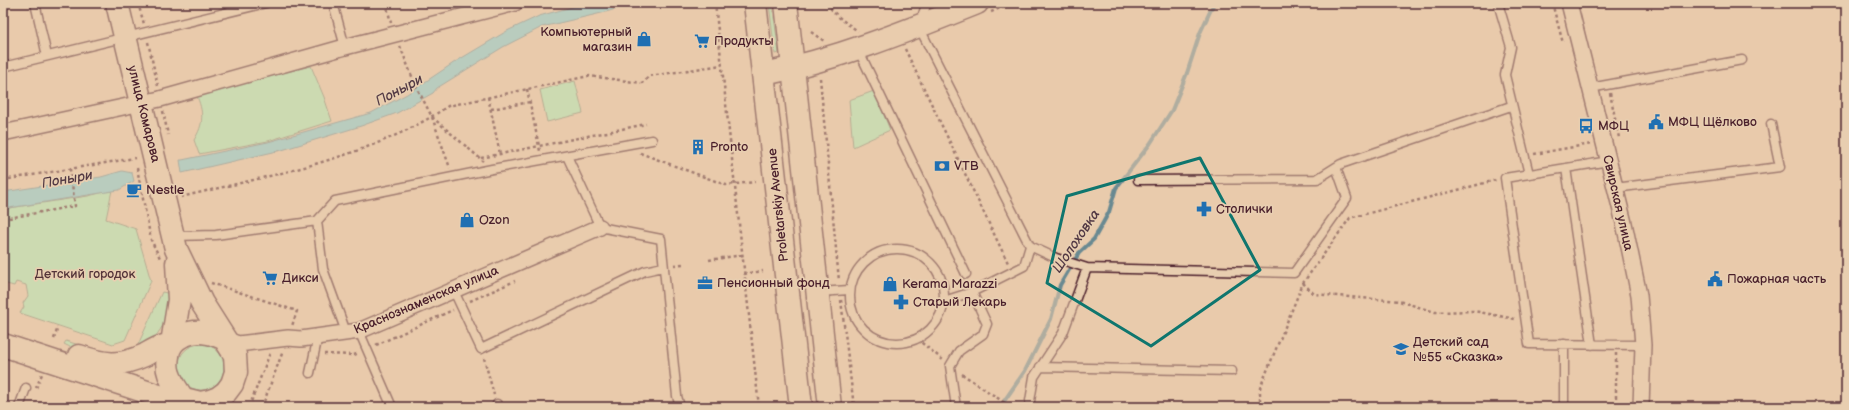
<svg xmlns="http://www.w3.org/2000/svg" width="1849" height="410" viewBox="0 0 1849 410" font-family="'Balsamiq Sans',sans-serif">
<rect width="100%" height="100%" fill="#e9cbac"/>
<filter id="ink" filterUnits="userSpaceOnUse"><feTurbulence type="fractalNoise" baseFrequency=".025" numOctaves="2"/><feDisplacementMap in="SourceGraphic" scale="8" xChannelSelector="R" yChannelSelector="G"/><feConvolveMatrix kernelMatrix="1 2 1 2 8 2 1 2 1" color-interpolation-filters="sRGB"/></filter>
<g filter="url(#ink)">
<path fill="#a9eeb9" stroke="#7a8672" d="M769,3h3l7,50 -4,1z
M311,66l13,31 8,24 -64,20 -69,13 -5,-14c10,-16 10,-28 2,-46z
M575,81l8,32 -36,9 -7,-32z
M874,91l16,39 -37,17 -4,-47z
M112,190l-6,29 30,10 15,52 -26,59 -12,4 -93,-31 4,-6 -1,-4 5,-7 -2,-11 -10,-3 -2,4 -11,-3v-74l85,-13z
M162,292l10,2c-2,8 -3,19 -7,27 -11,24 -36,43 -64,39 -13,-3 -25,-10 -37,-16l2,-3 46,14 24,-6z
M178 367a23 23 0 1 1 46 0a23 23 0 1 1-46 0Z"/>
<path fill="#7ecfd5" stroke="#698991" d="M587,3h48l-29,9 -64,15 -39,20 -66,41 -4,5 -36,20 -36,13 -79,24 -100,23 -2,-13h2l86,-18 103,-29 36,-19 48,-32 52,-31 32,-15z
M122,171l10,2 2,8 -15,9 -116,19v-17l98,-15z"/>
<g fill="none" stroke-linecap="round" stroke-linejoin="round">
<path stroke="#698991" stroke-width="4" d="M1000,407l25,-36 26,-52 9,-34 19,-32 15,-14 15,-27 7,-24 34,-44 22,-34 15,-37 13,-40 14,-30"/>
<g stroke="#4a1f2b" stroke-width="11">
<path id="lane" d="M35,3l12,53
M333,3l12,44
M924,3l1,5 -6,19 111,219 26,12 31,10 207,5 53,-75 -11,-31
M1498,3l13,44 -6,28 24,99
M858,49l108,225
M3,67l263,-64
M1590,88l152,-28
M567,156l33,71 61,12 16,157 3,11
M1609,161l-104,17 24,166 114,1
M1566,168l26,177
M1138,180l179,-1 24,-15 170,-58
M1615,188l165,-21 -9,-43
M317,221l6,48 23,63
M174,236l42,-1 101,-14 18,-20 157,-32 160,-29
M850 296a47 47 0 1 1 94 0a47 47 0 1 1-94 0Z
M453,289l28,60 164,-78 18,-4
M819,292l30,-2
M972,292l52,-26 6,-20
M944,301l28,-9 15,32 -4,10 -24,17 -9,15 6,41
M359,331l33,76
M1564,344v63
M1040,367l192,4
M310,373l8,-37
M497,404l1,3
M19,407l7,-19
M1029,407l5,-30 29,-44 24,-65"/>
</g>
<g stroke="#4a1f2b" stroke-width="18">
<path id="street" d="M1569,3l55,220 15,72 4,50 -2,62
M3,133l157,-34 185,-52 170,-44
M223,338l15,6 50,-6 13,1 58,-8 241,-104"/>
</g>
<g stroke="#4a1f2b" stroke-width="25">
<path id="secondary" d="M764,74c74,-15 143,-43 213,-71
M172,343l7,-43 -2,-37
M3,345l162,53 19,1 16,4 10,-2 8,-3 8,-6 6,-8 4,-12 -1,-17 -33,-52 -26,-54 -59,-246
M79,356c26,9 40,11 66,-1 9,-5 14,-9 25,-10
M186,407c-3,-12 -13,-20 -17,-33 -2,-5 -2,-12 -1,-18 1,-19 24,-27 40,-23 5,1 10,3 15,5"/>
</g>
<g stroke="#4a1f2b" stroke-width="25">
<path id="primary" d="M755,3l46,404
M786,3l44,404"/>
</g>
<path stroke="#4a1f2b" stroke-width="2.5" stroke-dasharray="3 3" stroke-linecap="butt" d="M138,3l6,21
M386,3l5,20
M715,3l44,404
M827,3c8,13 19,20 31,28
M1552,3l11,40
M991,12l21,-9
M811,32l13,9
M148,42l10,44
M400,46l15,38 17,33 51,44
M905,49l103,214
M820,78l19,203
M527,89l13,62
M1610,93l9,45
M488,97l12,57
M491,109l39,-7
M163,111l5,24
M432,117l18,51
M640,153l86,32 29,-3
M1534,154l57,-10
M481,158l165,-34
M137,168l14,72 9,18
M3,180l132,-22
M181,197c86,-21 194,-40 267,-91l141,-30 53,7 8,-7 72,-11
M3,219l72,-13 -5,-37
M709,260l33,-5
M674,265l9,-1
M744,274l19,-3
M211,283l86,28 -5,15
M1303,283l11,11 85,7 36,11 39,-1 41,8
M841,300l13,107
M470,301l45,-20
M54,339l4,-12
M917,339l26,21
M376,345l77,-35
M1616,353v54
M324,354l30,1 5,-2
M484,358l10,37
M962,374l49,33
M36,388l6,-14
M252,407l-1,-5 19,-49
M262,407l21,-56
M1260,407v-19l43,-105 47,-65 146,-38"/>
<use href="#lane" stroke="#e8ceb0" stroke-width="8"/>
<use href="#street" stroke="#e8ceb0" stroke-width="15"/>
<use href="#secondary" stroke="#e8ceb0" stroke-width="22"/>
<use href="#primary" stroke="#e8ceb0" stroke-width="22"/>
</g>
</g>
<path d="M0 0H1849V410H0ZM1200,158l60,112 -109,76 -104,-63 20,-87z" fill="#e9cbac" fill-opacity=".55" fill-rule="evenodd"/>
<path fill="none" stroke="#0f766e" stroke-width="3" stroke-linejoin="round" d="M1200,158l60,112 -109,76 -104,-63 20,-87z"/>
<defs>
<g id="shop-bare" transform="scale(1.2)"><path d="M-5-2.5h2.3a2.7 3.5 0 0 1 5.4 0H5L5.5 6h-11ZM-1.5-2.5h3a1.5 2.3 0 0 0-3 0Z" fill="#1f6fb2" stroke="#e8ceb0" stroke-width="2.5" paint-order="stroke"/></g>
<g id="supermarket-bare" transform="scale(1.2)"><path d="M-6-5.5h2.5l.6 2H6L4.5 2H-2.5L-4.4-4H-6ZM-1.5 3.2a1.3 1.3 0 1 0 .1 0ZM3 3.2a1.3 1.3 0 1 0 .1 0Z" fill="#1f6fb2" stroke="#e8ceb0" stroke-width="2.5" paint-order="stroke"/></g>
<g id="civic-bare" transform="scale(1.2)"><path d="M-.6-6.5H3V-4.5H.6V-3L4-1V1h2V6H-6V1h2V-1L-.6-3ZM-1.2 2.5V6h2.4V2.5Z" fill="#1f6fb2" stroke="#e8ceb0" stroke-width="2.5" paint-order="stroke"/></g>
<g id="bus-bare" transform="scale(1.2)"><path d="M-5-6H5V4H4V6H2V4H-2V6H-4V4H-5ZM-3.5-4V0h7V-4ZM-3.5 1.2v1.5H-2V1.2ZM2 1.2v1.5H3.5V1.2Z" fill="#1f6fb2" stroke="#e8ceb0" stroke-width="2.5" paint-order="stroke"/></g>
<g id="building-bare" transform="scale(1.2)"><path d="M-4-6H4V6H1V3H-1V6H-4ZM-2.5-4.3h1.7v1.8h-1.7ZM.8-4.3h1.7v1.8H.8ZM-2.5-1h1.7V.8h-1.7ZM.8-1h1.7V.8H.8Z" fill="#1f6fb2" stroke="#e8ceb0" stroke-width="2.5" paint-order="stroke"/></g>
<g id="bank-bare" transform="scale(1.2)"><path d="M-6-4H6V4H-6ZM0-2.3a2.3 2.3 0 1 0 0 4.6a2.3 2.3 0 1 0 0-4.6Z" fill="#1f6fb2" stroke="#e8ceb0" stroke-width="2.5" paint-order="stroke"/></g>
<g id="cafe-bare" transform="scale(1.2)"><path d="M-5.5-4.5H6V0H3Q3 3.5 0 3.5H-2.5Q-5.5 3.5-5.5 0ZM3-3.2v2h1.7v-2ZM-6 4.5H4V6H-6Z" fill="#1f6fb2" stroke="#e8ceb0" stroke-width="2.5" paint-order="stroke"/></g>
<g id="pharmacy-bare" transform="scale(1.2)"><path d="M-2-6h4v4h4v4h-4v4h-4v-4h-4v-4h4Z" fill="#1f6fb2" stroke="#e8ceb0" stroke-width="2.5" paint-order="stroke"/></g>
<g id="office-bare" transform="scale(1.2)"><path d="M-6-3h4V-5.5h4V-3h4V5H-6ZM-1-4.5V-3h2v-1.5ZM-6 0V1H6V0Z" fill="#1f6fb2" stroke="#e8ceb0" stroke-width="2.5" paint-order="stroke"/></g>
<g id="school-bare" transform="scale(1.2)"><path d="M0-5L7-2L0 1L-7-2ZM-4 1L0 2.5L4 1V4Q0 6-4 4Z" fill="#1f6fb2" stroke="#e8ceb0" stroke-width="2.5" paint-order="stroke"/></g>
</defs>
<g fill-rule="evenodd">
<use href="#shop-bare" x="644" y="39"/>
<use href="#supermarket-bare" x="702" y="41"/>
<use href="#civic-bare" x="1656" y="122"/>
<use href="#bus-bare" x="1586" y="126"/>
<use href="#building-bare" x="698" y="147"/>
<use href="#bank-bare" x="942" y="166"/>
<use href="#cafe-bare" x="134" y="190"/>
<use href="#pharmacy-bare" x="1204" y="209"/>
<use href="#shop-bare" x="467" y="220"/>
<use href="#supermarket-bare" x="270" y="278"/>
<use href="#civic-bare" x="1715" y="279"/>
<use href="#office-bare" x="705" y="283"/>
<use href="#shop-bare" x="890" y="284"/>
<use href="#pharmacy-bare" x="901" y="302"/>
<use href="#school-bare" x="1401" y="349"/>
</g>
<g text-anchor="middle" dominant-baseline="central" stroke-width="3.5" stroke-linejoin="round" paint-order="stroke">
<g font-size="13" fill="#4a1f2b" stroke="#e8ceb0" text-anchor="start">
<text x="632" y="32" text-anchor="end">Компьютерный<tspan x="632" dy="15">магазин</tspan></text>
<text x="714" y="41">Продукты</text>
<text x="1668" y="122">МФЦ Щёлково</text>
<text x="1598" y="126">МФЦ</text>
<text x="710" y="147">Pronto</text>
<text x="954" y="166">VTB</text>
<text x="146" y="190">Nestle</text>
<text x="1216" y="209">Столички</text>
<text x="479" y="220">Ozon</text>
<text x="282" y="278">Дикси</text>
<text x="1727" y="279">Пожарная часть</text>
<text x="717" y="283">Пенсионный фонд</text>
<text x="902" y="284">Kerama Marazzi</text>
<text x="913" y="302">Старый Лекарь</text>
<text x="1413" y="342">Детский сад<tspan x="1413" dy="15">№55 «Сказка»</tspan></text>
</g>
<g font-size="13" fill="#4a1f2b" stroke="#e8ceb0">
<text transform="translate(144 114) rotate(76)">улица Комарова</text>
<text transform="translate(1618 203) rotate(77)">Свирская улица</text>
<text transform="translate(778 205) rotate(-96)">Proletarskiy Avenue</text>
<text transform="translate(426 300) rotate(-23)">Краснознаменская улица</text>
</g>
<g font-size="13" fill="#543439" stroke="#e8ceb0">
<text x="85" y="274">Детский городок</text>
</g>
<g font-size="14" font-style="italic" fill="#523944" stroke="#e8ceb0">
<text transform="translate(399 90) rotate(-28)">Поныри</text>
<text transform="translate(67 179) rotate(-10)">Поныри</text>
<text transform="translate(1076 241) rotate(-56)">Шолоховка</text>
</g>
</g>
<rect width="1849" height="410" fill="none" stroke="#e8ceb0" stroke-width="16"/>
<rect x="8" y="8" width="1833" height="394" fill="none" stroke="#4a1f2b" stroke-width="1.5" filter="url(#ink)"/>
</svg>
